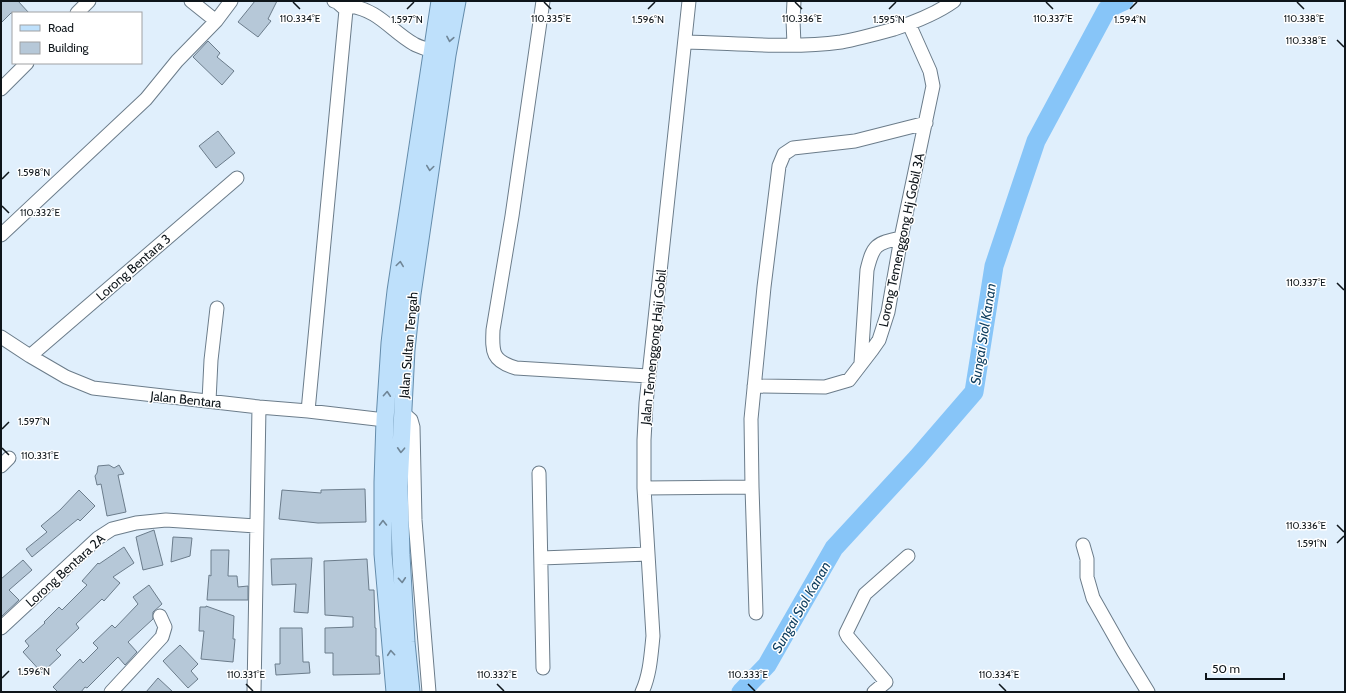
<svg xmlns="http://www.w3.org/2000/svg" width="1346" height="693" viewBox="0 0 1346 693" font-family="Cabin,sans-serif">
<rect width="100%" height="100%" fill="#e0effc"/>
<g fill="none" stroke-linecap="round" stroke-linejoin="round">
<path stroke="#87c5f8" stroke-width="19" d="M741,692l26,-27 67,-117 83,-90 57,-66 20,-126 42,-125 71,-132 17,-8"/>
</g>
<path fill="#b6c8d8" stroke="#6b7c8b" d="M1,1h17l11,12h-18l-10,10z
M255,1h22l-9,18 3,2 -13,16 -20,-15z
M208,41l12,12 -3,4 17,14 -12,14 -29,-28z
M218,131l17,22 -19,15 -17,-22z
M109,465l5,3 5,-3 5,9 -6,1 8,37 -19,4 -6,-32 -4,1 -2,-9 2,-3 1,-7z
M365,489l1,33 -48,1 -39,-4 3,-29 39,3v-3z
M79,490l16,16 -15,15 -2,-2 -46,38 -6,-8 21,-17 -6,-6 19,-16z
M154,530l9,35 -20,5 -7,-33z
M173,537l19,1 -2,18 -19,6z
M124,547l10,16 -21,14 7,6 -16,18 -2,-2 -26,25 3,4 -23,22 5,5 -19,18 -19,-21 6,-6 -4,-5 20,-18 -1,-1 15,-15 3,3 25,-25 -5,-4 16,-18 1,1z
M211,550h18l-1,26h9l1,11 10,-1v14h-41l2,-25 2,1z
M312,558l-4,55 -14,-1 2,-28 -24,1 -1,-26z
M367,559l2,31h5l1,38h1v28h3l1,18 -47,1v-22h-8v-25l28,-1v-10l-28,-2 -1,-54z
M23,560l9,10 -23,20 10,10 -18,17v-38z
M149,585l13,19 -9,8v7l-25,23 9,10 -12,13 -7,-8 -31,31 -2,-1 -4,5h-23l-5,-5 27,-28 3,4 15,-15 -5,-5 19,-18 3,3 23,-24 -5,-7z
M206,606l28,10 -1,23h2l-2,23 -32,-3 3,-28h-5l1,-24h6z
M280,628h22l1,34h6l1,11 -34,2 -1,-11h5z
M180,645l18,19 -7,7 7,8 -10,9 -25,-27z
M158,678l15,14h-27z"/>
<g fill="none" stroke-linecap="round" stroke-linejoin="round">
<g stroke="#6b7c8a" stroke-width="15">
<path id="minor" d="M191,1l25,20
M334,1l3,1 9,8
M543,1l-31,215 -19,114c-1,22 -1,31 23,38l132,8
M794,1l-1,19 1,25
M77,13l12,-12
M685,42c51,1 106,7 156,0 17,-3 35,-8 53,-13 21,-7 42,-15 60,-28
M1,89l26,-26
M1,235l145,-136 31,-38 39,-40 15,-20
M1,337l29,19 36,21 27,11 166,19 49,4 77,9
M30,356l207,-178
M861,363l6,-93c6,-25 9,-27 34,-32
M754,386l71,1 24,-7 23,-30 7,-10 9,-28 13,-74 32,-152 -3,-15 -21,-47
M209,401l2,-41 6,-52
M308,411l38,-401 4,-4c29,4 41,25 64,38 5,3 13,5 18,7
M403,413l8,7 2,7 2,93 14,172
M1,466l8,-8
M539,473l4,195
M644,488l108,-1
M1083,545l4,14v18l6,21 30,53 25,41
M541,558l107,-4
M756,613l-4,-126 -1,-68 13,-132 15,-121 5,-12 9,-6 62,-7 71,-18
M1,628l97,-90 14,-9 24,-6 30,-3 90,6
M111,692l51,-55 3,-10 -5,-11
M254,692l5,-285
M642,692c8,-17 9,-37 11,-56l-9,-148v-48l2,-37 43,-402
M874,692l12,-10 -38,-45 -2,-4 19,-39 43,-38"/>
</g>
<g stroke="#648cab" stroke-width="19">
<path id="major" d="M395,692l-12,-138v-72l2,-62 5,-77 6,-52 44,-290
M411,692l-5,-50 -5,-87 -2,-69 7,-136 6,-56 35,-239 10,-54"/>
</g>
<use href="#minor" stroke="#fff" stroke-width="13"/>
<use href="#major" stroke="#bee0fb" stroke-width="17"/>
</g>
<defs><path id="oneway-chevron" d="M-2-3.5L2.5 0L-2 3.5" fill="none" stroke-width="1.6" stroke-linecap="round" stroke-linejoin="round"/></defs>
<g stroke="#6f8596">
<use href="#oneway-chevron" transform="translate(450 39) rotate(100)"/>
<use href="#oneway-chevron" transform="translate(430 168) rotate(98)"/>
<use href="#oneway-chevron" transform="translate(400 264) rotate(-82)"/>
<use href="#oneway-chevron" transform="translate(387 394) rotate(-86)"/>
<use href="#oneway-chevron" transform="translate(401 450) rotate(93)"/>
<use href="#oneway-chevron" transform="translate(383 523) rotate(-91)"/>
<use href="#oneway-chevron" transform="translate(402 580) rotate(86)"/>
<use href="#oneway-chevron" transform="translate(391 653) rotate(-95)"/>
</g>
<path fill="none" stroke="#0e151a" stroke-width="1.5" d="M293,2l7,7M544,2l7,7M795,2l7,7M1046,2l7,7M1297,2l7,7M407,9l7,-7M648,9l7,-7M889,9l7,-7M1130,9l7,-7M1337,40l7,7M2,179l7,-7M2,206l7,7M1337,283l7,7M2,429l7,-7M2,448l7,7M1337,525l7,7M1337,543l7,-7M2,678l7,-7M246,684l7,7M497,684l7,7M748,684l7,7M999,684l7,7"/>
<g text-anchor="middle" dominant-baseline="central" stroke-width="3" stroke-linejoin="round" paint-order="stroke">
<g font-size="13" fill="#0e151a" stroke="#fff">
<text transform="translate(901 240) rotate(-78)">Lorong Temenggong Hj Gobil 3A</text>
<text transform="translate(133 267) rotate(-41)">Lorong Bentara 3</text>
<text transform="translate(408 345) rotate(-85)">Jalan Sultan Tengah</text>
<text transform="translate(653 347) rotate(-84)">Jalan Temenggong Haji Gobil</text>
<text transform="translate(186 399) rotate(6)">Jalan Bentara</text>
<text transform="translate(65 570) rotate(-42)">Lorong Bentara 2A</text>
</g>
<g font-size="14" font-style="italic" fill="#114162" stroke="#fff">
<text transform="translate(983 334) rotate(-81)">Sungai Siol Kanan</text>
<text transform="translate(801 607) rotate(-60)">Sungai Siol Kanan</text>
</g>
</g>
<g font-size="10" text-anchor="middle" fill="#0e151a" stroke="#fff" stroke-width="3" stroke-linejoin="round" paint-order="stroke">
<text x="300" y="22">110.334°E</text>
<text x="551" y="22">110.335°E</text>
<text x="802" y="22">110.336°E</text>
<text x="1053" y="22">110.337°E</text>
<text x="1304" y="22">110.338°E</text>
<text x="407" y="23">1.597°N</text>
<text x="648" y="23">1.596°N</text>
<text x="889" y="23">1.595°N</text>
<text x="1130" y="23">1.594°N</text>
<text x="1306" y="44">110.338°E</text>
<text x="34" y="176">1.598°N</text>
<text x="40" y="216">110.332°E</text>
<text x="1306" y="286">110.337°E</text>
<text x="34" y="425">1.597°N</text>
<text x="40" y="459">110.331°E</text>
<text x="1306" y="529">110.336°E</text>
<text x="1312" y="547">1.591°N</text>
<text x="34" y="675">1.596°N</text>
<text x="246" y="678">110.331°E</text>
<text x="497" y="678">110.332°E</text>
<text x="748" y="678">110.333°E</text>
<text x="999" y="678">110.334°E</text>
</g>
<rect width="1346" height="693" fill="none" stroke="#0e151a" stroke-width="4"/>
<rect x="12" y="12" width="130" height="52" fill="#ffffff" stroke="#9fa1a3"/>
<rect x="20" y="25" width="20" height="6" fill="#bee0fb" stroke="#9fa1a3"/>
<text x="48" y="32" font-size="12" fill="#0e151a">Road</text>
<rect x="20" y="42" width="20" height="12" fill="#b6c8d8" stroke="#9fa1a3"/>
<text x="48" y="52" font-size="12" fill="#0e151a">Building</text>
<path d="M1206 673v6h78v-6" fill="none" stroke="#0e151a" stroke-width="2"/>
<text x="1212" y="673" font-size="12" fill="#0e151a" stroke="#ffffff" stroke-width="3" paint-order="stroke">50 m</text>
</svg>
